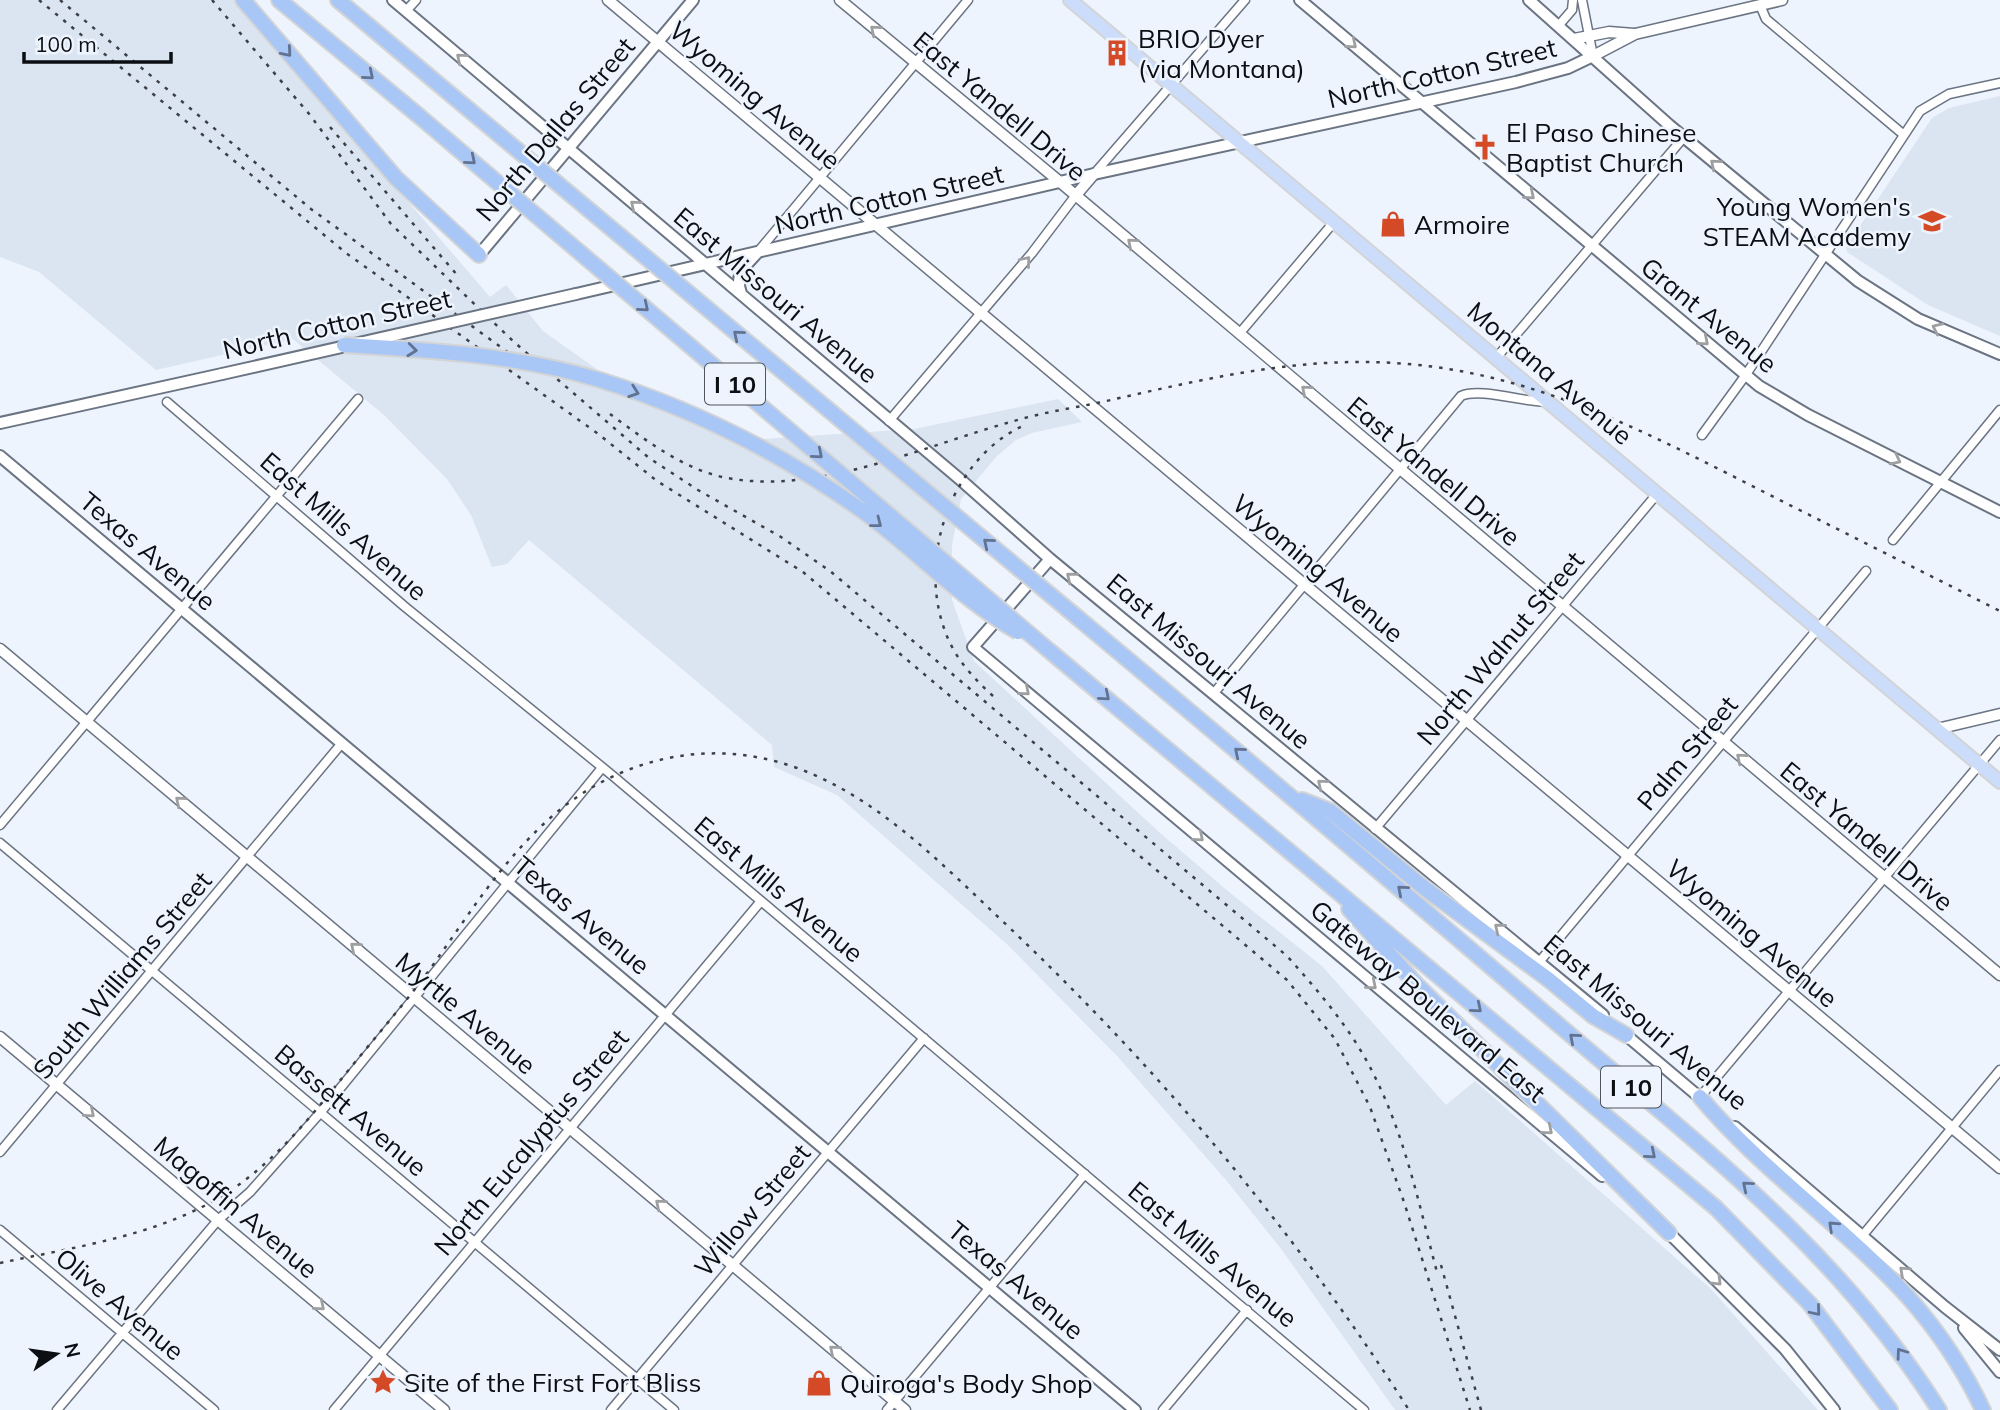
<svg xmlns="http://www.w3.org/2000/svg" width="2000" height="1410" viewBox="0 0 2000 1410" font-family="Mulish,sans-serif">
<rect width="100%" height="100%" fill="#eef4fe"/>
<path fill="#dbe4f1" d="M0,0h235l255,297 16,-12 37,46 100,71 104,38 167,-11 144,-30 24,23 -50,11 -16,7 -19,16 -36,43 -9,46v55l22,61 185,171 70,60 93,74 124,139 29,-24 237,209 106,120h-423l-113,-160 -56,-70 -108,-123 -109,-111 -172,-151 -63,-28 -2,-22 -243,-205 -22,24 -15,3 -21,-52 -24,-36 -63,-64 -91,-76 -137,31 -117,-98 -39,-15z
M2000,96v240l-72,-31 -81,-53 -1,-5 86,-129 17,-10z"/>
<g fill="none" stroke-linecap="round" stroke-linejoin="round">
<g stroke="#6b7482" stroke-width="11">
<path id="minor" d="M1582,0l11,56
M1760,5l6,14 138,116
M406,11l10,-11
M1559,25l13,-15 1,-10
M1094,174l151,-174
M757,253l211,-253
M1239,334l95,-112
M1497,357l187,-220
M167,402l237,204 209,170 751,634
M889,421l143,-168 44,-58
M1702,435l43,-59 175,-265 29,-17 51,-11
M1893,540l107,-130
M1214,693l247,-297c19,-9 65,7 88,6
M0,825l358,-426
M1375,829l282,-335
M0,843l674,567
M1540,961l326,-390
M1700,1097l300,-357
M0,1152l342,-409
M0,1230l214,180
M1863,1235l137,-165
M57,1410l161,-190 32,-28 70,-79 281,-344
M334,1410l427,-509
M611,1410l313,-372
M887,1410l198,-236
M1163,1410l84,-100"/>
</g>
<g stroke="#6b7482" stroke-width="13">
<path id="tertiary" d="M608,0l1392,1168
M840,0l220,182 940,793
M1574,39l35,-7 25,2
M1593,56l42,-22 147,-34
M1076,195l18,-21
M0,649l905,761
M1937,729l63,-15
M0,1037l444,373"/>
</g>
<g stroke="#6b7482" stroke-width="14">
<path id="secondary" d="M393,0l569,481 88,78 553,456
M1300,0l459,386 49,29 192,97
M1529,0l140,125 189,156 60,38 82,35
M479,255l214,-255
M741,293c-7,-18 4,-27 16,-40
M576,294l518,-120 422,-92 52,-14 25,-12
M0,423l222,-49
M0,456l1135,954
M1050,559l-77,88 629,529
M1620,1030l84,71
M1735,1127l210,180 55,43
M1665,1229l120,120 49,61
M1964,1328l36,44"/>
</g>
<g stroke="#d3d4d5" stroke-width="16">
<path id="primary" d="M1070,0l930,782"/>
</g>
<g stroke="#d3d4d5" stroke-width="18">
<path id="motorway" d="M243,0l153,178 83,77
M279,0l140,116
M338,0l105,88
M1078,618c162,135 322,271 482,408 141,121 278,224 379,384
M1052,653l664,555 94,96 80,106
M1302,800l28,11 93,76 125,92 45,37 33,19
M1349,909l68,76 252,248
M1700,1097c62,74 144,129 209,201 29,33 55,72 74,112"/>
</g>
<use href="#minor" stroke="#fff" stroke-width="8"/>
<use href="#tertiary" stroke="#fff" stroke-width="10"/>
<use href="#secondary" stroke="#fff" stroke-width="10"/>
<use href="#primary" stroke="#cbddfa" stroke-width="12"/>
<use href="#motorway" stroke="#a8c6f6" stroke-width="14"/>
<path stroke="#3c4046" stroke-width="2.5" stroke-dasharray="3.5 7" stroke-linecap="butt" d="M39,0l307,253 251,180 60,48 146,91 484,408 48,59 35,68 34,95 66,208
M60,0l251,209 224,163
M212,0l98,115 81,109 123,118 135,116 49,32 83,47 49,34 457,385c33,37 66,75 88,121 31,62 45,132 63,199
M330,127l128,149
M610,414c37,27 76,58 123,65 92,14 193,-34 281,-58 33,-10 68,-14 101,-22 98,-22 193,-44 293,-35 130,11 240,69 354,127 79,40 159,80 238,120
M993,696c-20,-18 -39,-39 -48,-65 -28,-75 7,-175 82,-207
M0,1263c66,-14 141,-25 202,-56 62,-31 102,-82 145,-135 26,-32 53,-63 78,-96 40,-55 73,-111 124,-157 68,-61 160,-83 248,-51 77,28 139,90 198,146 160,150 295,310 414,496
M1441,1265l40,145"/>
<g stroke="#6b7482" stroke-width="14" stroke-linecap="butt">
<path id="secondary-bridge" d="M222,374l354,-80"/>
</g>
<g stroke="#d3d4d5" stroke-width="18" stroke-linecap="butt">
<path id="motorway-bridge" d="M443,88l635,530
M419,116l633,537
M344,345c84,5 174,10 256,35 94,29 184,75 264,132 53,39 97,87 154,120"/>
</g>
<use href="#secondary-bridge" stroke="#fff" stroke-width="10"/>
<use href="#motorway-bridge" stroke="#a8c6f6" stroke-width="14"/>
</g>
<defs><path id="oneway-chevron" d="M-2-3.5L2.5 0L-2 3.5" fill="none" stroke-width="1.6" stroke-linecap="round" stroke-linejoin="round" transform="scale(1.75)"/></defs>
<g stroke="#9d9fa1">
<use href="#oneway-chevron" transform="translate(875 30) rotate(-140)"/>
<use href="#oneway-chevron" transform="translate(1352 44) rotate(40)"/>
<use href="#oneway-chevron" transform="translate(461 58) rotate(-140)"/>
<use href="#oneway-chevron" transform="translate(1715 164) rotate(-140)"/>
<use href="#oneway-chevron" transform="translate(1530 195) rotate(40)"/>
<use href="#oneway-chevron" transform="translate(635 205) rotate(-140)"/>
<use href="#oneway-chevron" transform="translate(1132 243) rotate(-140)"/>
<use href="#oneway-chevron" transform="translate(1026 261) rotate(-50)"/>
<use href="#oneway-chevron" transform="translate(1937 328) rotate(-155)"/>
<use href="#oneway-chevron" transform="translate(1704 341) rotate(40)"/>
<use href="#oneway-chevron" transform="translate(1306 390) rotate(-140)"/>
<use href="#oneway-chevron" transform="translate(1896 460) rotate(27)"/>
<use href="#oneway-chevron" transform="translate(1071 577) rotate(-141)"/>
<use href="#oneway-chevron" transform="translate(1025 691) rotate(40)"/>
<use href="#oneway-chevron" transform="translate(1741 758) rotate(-140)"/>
<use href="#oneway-chevron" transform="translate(1322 784) rotate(-140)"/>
<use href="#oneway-chevron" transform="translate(180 801) rotate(-140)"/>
<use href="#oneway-chevron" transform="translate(1199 837) rotate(40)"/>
<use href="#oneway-chevron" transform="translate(1499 928) rotate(-141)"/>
<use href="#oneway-chevron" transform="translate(355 947) rotate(-140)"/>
<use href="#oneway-chevron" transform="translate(1372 985) rotate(40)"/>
<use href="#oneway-chevron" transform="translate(90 1113) rotate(40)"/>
<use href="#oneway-chevron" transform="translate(1548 1130) rotate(40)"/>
<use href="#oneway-chevron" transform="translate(660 1204) rotate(-140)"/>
<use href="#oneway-chevron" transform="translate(1904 1271) rotate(-138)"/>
<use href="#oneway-chevron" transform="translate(1717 1281) rotate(45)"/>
<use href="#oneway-chevron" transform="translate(320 1306) rotate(40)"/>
<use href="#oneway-chevron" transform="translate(834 1350) rotate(-140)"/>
</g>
<g stroke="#617390">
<use href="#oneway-chevron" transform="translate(287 52) rotate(49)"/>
<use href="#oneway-chevron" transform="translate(369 75) rotate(40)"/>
<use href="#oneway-chevron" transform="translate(471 160) rotate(40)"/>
<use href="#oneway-chevron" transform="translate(644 307) rotate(40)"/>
<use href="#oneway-chevron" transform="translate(738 335) rotate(-140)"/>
<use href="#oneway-chevron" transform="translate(412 350) rotate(6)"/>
<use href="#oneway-chevron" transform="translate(634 392) rotate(19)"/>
<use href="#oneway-chevron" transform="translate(818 454) rotate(40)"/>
<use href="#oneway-chevron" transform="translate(877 523) rotate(38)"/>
<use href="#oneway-chevron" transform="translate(988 543) rotate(-140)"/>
<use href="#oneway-chevron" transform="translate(1105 696) rotate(40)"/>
<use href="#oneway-chevron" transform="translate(1239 752) rotate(-140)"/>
<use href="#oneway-chevron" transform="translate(1402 890) rotate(-139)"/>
<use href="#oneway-chevron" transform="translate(1477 1008) rotate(40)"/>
<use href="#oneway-chevron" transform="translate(1574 1038) rotate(-139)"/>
<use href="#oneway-chevron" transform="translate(1651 1154) rotate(40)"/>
<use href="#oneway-chevron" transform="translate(1747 1186) rotate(-140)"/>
<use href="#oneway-chevron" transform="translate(1833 1226) rotate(-137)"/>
<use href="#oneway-chevron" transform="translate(1816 1311) rotate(50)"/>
<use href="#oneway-chevron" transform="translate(1901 1353) rotate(-126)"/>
</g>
<defs>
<g id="building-bare" transform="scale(2.1)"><path d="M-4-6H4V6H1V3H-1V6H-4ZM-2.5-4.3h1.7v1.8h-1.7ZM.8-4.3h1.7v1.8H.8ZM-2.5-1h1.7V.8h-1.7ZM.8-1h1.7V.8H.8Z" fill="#d44a26" stroke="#eef4fe" stroke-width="2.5" paint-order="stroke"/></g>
<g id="church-bare" transform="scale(2.1)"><path d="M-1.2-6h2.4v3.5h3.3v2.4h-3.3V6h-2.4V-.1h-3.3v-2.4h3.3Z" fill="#d44a26" stroke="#eef4fe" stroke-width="2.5" paint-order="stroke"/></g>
<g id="school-bare" transform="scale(2.1)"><path d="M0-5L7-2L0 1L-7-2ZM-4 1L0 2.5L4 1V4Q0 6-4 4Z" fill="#d44a26" stroke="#eef4fe" stroke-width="2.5" paint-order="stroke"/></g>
<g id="shop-bare" transform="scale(2.1)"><path d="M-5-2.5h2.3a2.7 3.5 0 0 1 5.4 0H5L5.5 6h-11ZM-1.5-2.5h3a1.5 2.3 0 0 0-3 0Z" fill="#d44a26" stroke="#eef4fe" stroke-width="2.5" paint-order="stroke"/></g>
<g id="sight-bare" transform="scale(2.1)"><path d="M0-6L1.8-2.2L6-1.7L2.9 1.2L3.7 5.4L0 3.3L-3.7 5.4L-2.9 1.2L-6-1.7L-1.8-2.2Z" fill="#d44a26" stroke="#eef4fe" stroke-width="2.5" paint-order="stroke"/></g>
</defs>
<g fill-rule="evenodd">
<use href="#building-bare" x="1117" y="53"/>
<use href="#church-bare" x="1485" y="147"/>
<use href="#school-bare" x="1932" y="221"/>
<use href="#shop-bare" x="1393" y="224"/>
<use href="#sight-bare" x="383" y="1382"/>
<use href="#shop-bare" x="819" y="1383"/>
</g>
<g text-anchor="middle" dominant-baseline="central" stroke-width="5" stroke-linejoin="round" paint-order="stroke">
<g fill="#eef4fe" stroke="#4f535a" stroke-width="2">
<rect x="705" y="363.5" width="60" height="41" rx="5"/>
<rect x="1601" y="1066.5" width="60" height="41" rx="5"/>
</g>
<g font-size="24" font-weight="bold" fill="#0b0e13">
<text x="735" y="384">I 10</text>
<text x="1631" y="1087">I 10</text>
</g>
<g font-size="26" fill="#0b0e13" stroke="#eef4fe" text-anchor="start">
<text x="1138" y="38">BRIO Dyer<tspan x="1138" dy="30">(via Montana)</tspan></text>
<text x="1506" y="132">El Paso Chinese<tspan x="1506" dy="30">Baptist Church</tspan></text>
<text x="1911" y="206" text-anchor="end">Young Women's<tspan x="1911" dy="30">STEAM Academy</tspan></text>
<text x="1414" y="224">Armoire</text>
<text x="404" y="1382">Site of the First Fort Bliss</text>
<text x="840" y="1383">Quiroga's Body Shop</text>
</g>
<g font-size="26" fill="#0b0e13" stroke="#eef4fe">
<text transform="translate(1442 73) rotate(-13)">North Cotton Street</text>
<text transform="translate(755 95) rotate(40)">Wyoming Avenue</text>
<text transform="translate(1000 106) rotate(40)">East Yandell Drive</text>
<text transform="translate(555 129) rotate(-50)">North Dallas Street</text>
<text transform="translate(889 199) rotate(-13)">North Cotton Street</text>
<text transform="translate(776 295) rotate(40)">East Missouri Avenue</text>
<text transform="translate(1709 315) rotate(39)">Grant Avenue</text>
<text transform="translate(337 324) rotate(-13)">North Cotton Street</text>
<text transform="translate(1550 373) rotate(40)">Montana Avenue</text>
<text transform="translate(1434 471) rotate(40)">East Yandell Drive</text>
<text transform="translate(344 526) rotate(41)">East Mills Avenue</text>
<text transform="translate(148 551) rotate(40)">Texas Avenue</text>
<text transform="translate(1318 568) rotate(40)">Wyoming Avenue</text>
<text transform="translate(1500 648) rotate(-50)">North Walnut Street</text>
<text transform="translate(1209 661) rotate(40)">East Missouri Avenue</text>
<text transform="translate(1687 753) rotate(-50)">Palm Street</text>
<text transform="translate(1867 836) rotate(40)">East Yandell Drive</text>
<text transform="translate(779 889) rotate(40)">East Mills Avenue</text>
<text transform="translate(582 915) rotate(40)">Texas Avenue</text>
<text transform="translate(1752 933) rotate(40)">Wyoming Avenue</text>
<text transform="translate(122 975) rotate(-50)">South Williams Street</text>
<text transform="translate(1428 1001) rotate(40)">Gateway Boulevard East</text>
<text transform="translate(466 1013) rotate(40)">Myrtle Avenue</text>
<text transform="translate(1646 1022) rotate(40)">East Missouri Avenue</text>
<text transform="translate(351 1110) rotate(40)">Bassett Avenue</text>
<text transform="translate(531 1142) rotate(-50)">North Eucalyptus Street</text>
<text transform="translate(236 1207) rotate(40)">Magoffin Avenue</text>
<text transform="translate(752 1210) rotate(-50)">Willow Street</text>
<text transform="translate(1213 1254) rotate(40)">East Mills Avenue</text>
<text transform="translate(1016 1280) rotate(40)">Texas Avenue</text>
<text transform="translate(120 1304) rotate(40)">Olive Avenue</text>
</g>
</g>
<g transform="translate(56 1354) rotate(77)" stroke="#eef4fe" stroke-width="5" paint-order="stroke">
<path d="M0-5L12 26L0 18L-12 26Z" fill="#0b0e13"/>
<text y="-10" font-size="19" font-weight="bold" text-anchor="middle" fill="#0b0e13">N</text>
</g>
<path d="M24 52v10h147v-10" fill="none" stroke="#0b0e13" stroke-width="3.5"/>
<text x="35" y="52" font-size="21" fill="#0b0e13" stroke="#eef4fe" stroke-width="5" paint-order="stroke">100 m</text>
</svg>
